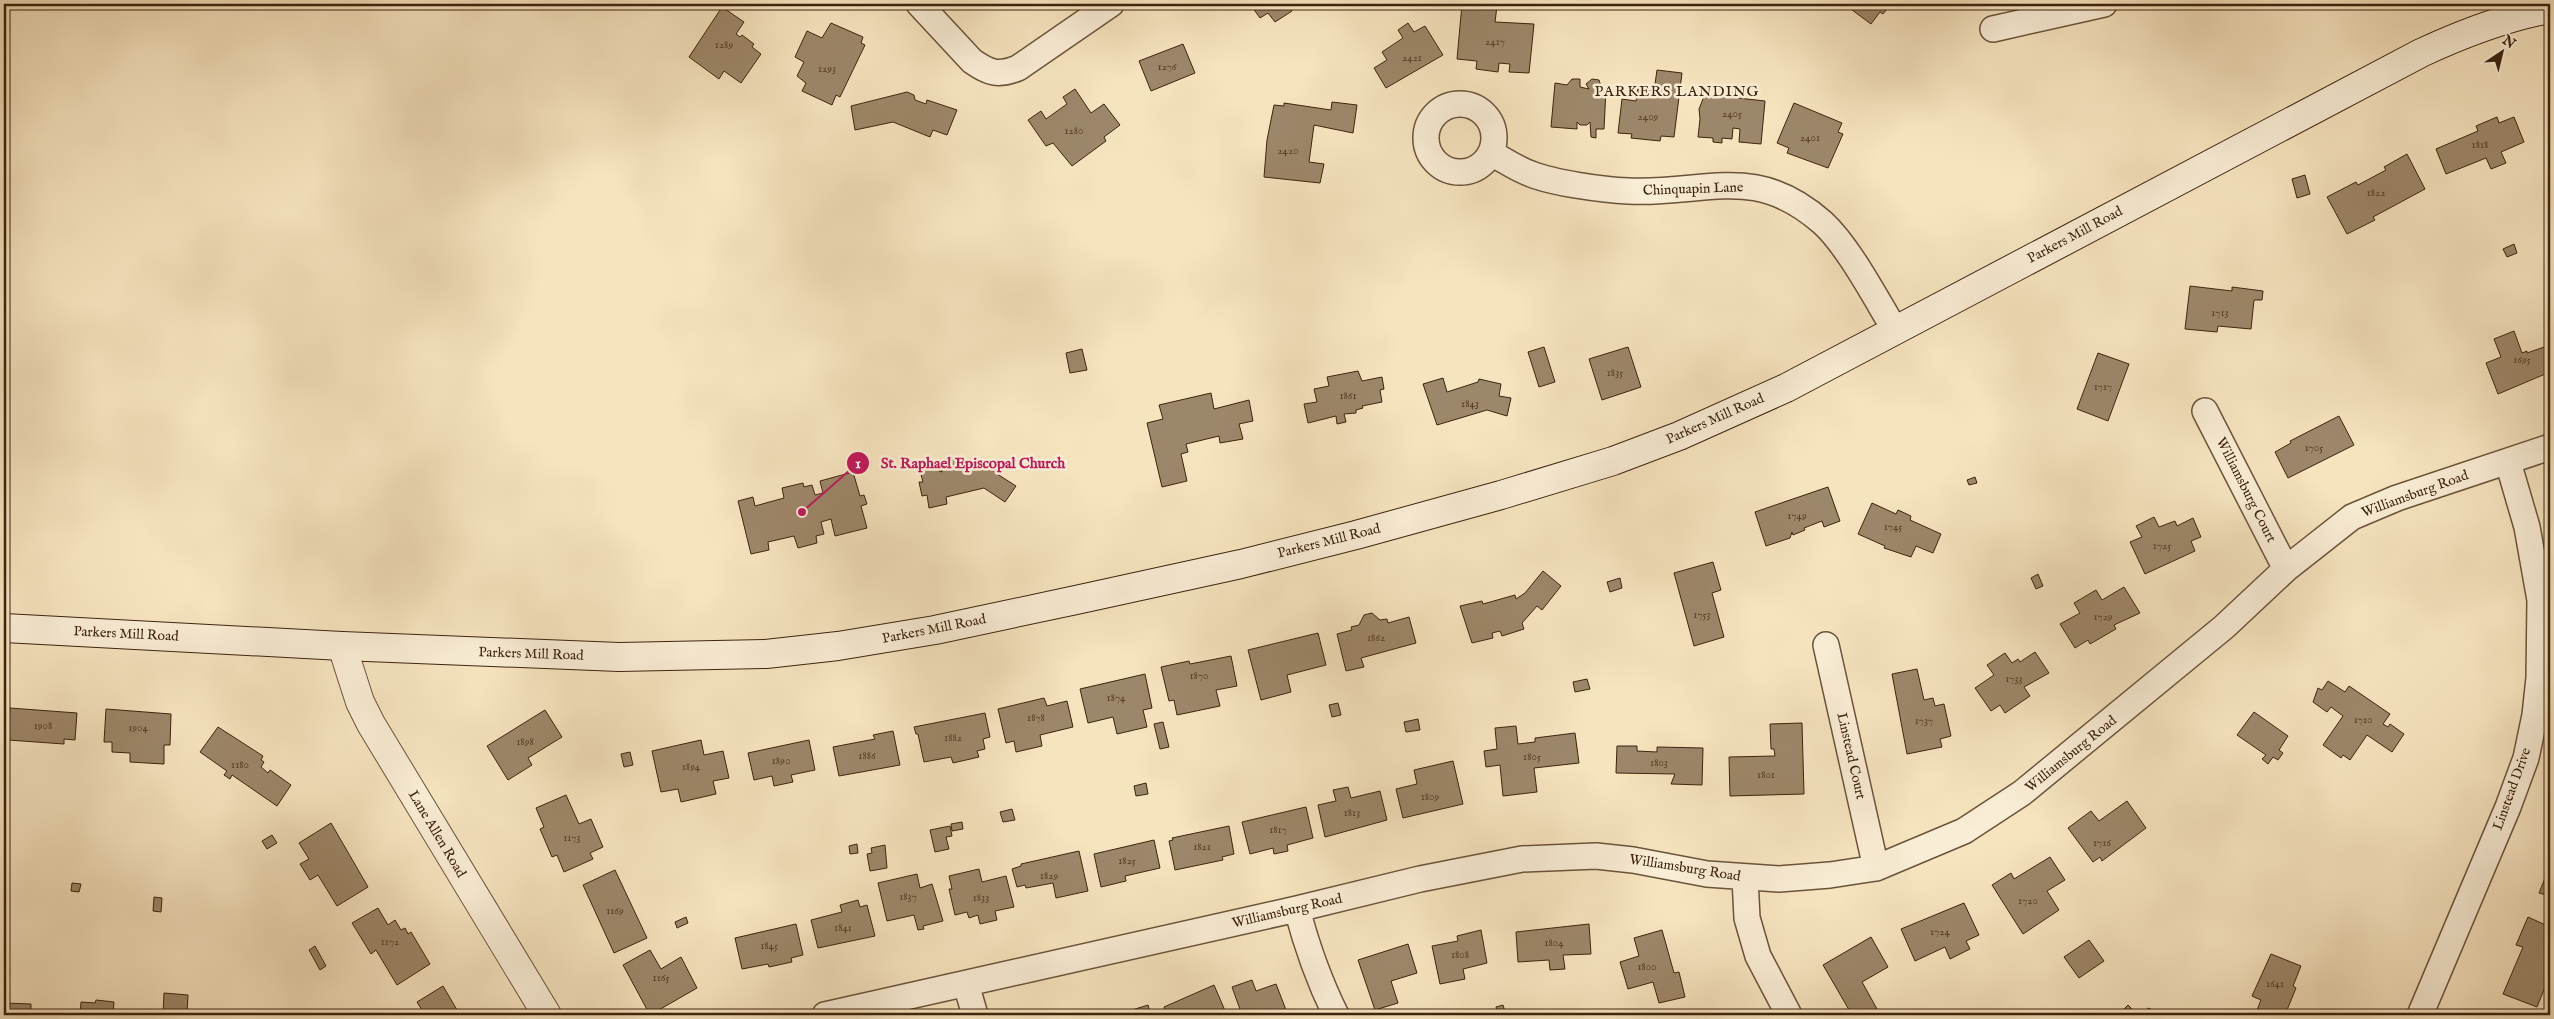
<svg xmlns="http://www.w3.org/2000/svg" width="2554" height="1019" viewBox="0 0 2554 1019" font-family="'IM FELL English',serif">
<rect width="100%" height="100%" fill="#f6e4bf"/>
<filter id="stains"><feTurbulence type="fractalNoise" baseFrequency=".004" numOctaves="4"/><feColorMatrix values="0 0 0 0 .2 0 0 0 0 .09 0 0 0 0 .02 0 0 0 .5 -.17"/></filter>
<radialGradient id="worn" r=".72"><stop offset=".6" stop-color="#630" stop-opacity="0"/><stop offset="1" stop-color="#630" stop-opacity=".3"/></radialGradient>
<path fill="#9d876a" stroke="#3d230e" d="M639,4h16l-14,5z
M1250,4h38l4,7 -17,11 -7,-9 -8,5z
M1462,4l35,2 -2,16 39,2 -5,49 -20,-1 1,-8 -11,-1 -1,9 -22,-3 1,-8 -20,-2z
M1844,4h47l-8,10 -3,-2 -9,12z
M722,7l22,15 -8,12 4,3 2,-2 12,9 -2,3 9,7 -20,29 -17,-12 -5,8 -30,-22z
M831,23l32,14 -2,6 4,2 -25,52 -4,-2 -4,10 -30,-14 4,-8 -9,-7 7,-14 -9,-5 12,-26 15,7z
M1408,23l6,9 11,-6 18,29 -57,33 -12,-20 13,-8 -5,-8 21,-14 -5,-8z
M1183,44l12,29 -44,18 -12,-30z
M1657,70l25,3 -8,64 -13,-1 -1,5 -29,-3 1,-4 -14,-1 4,-34 14,2 2,-13 16,3z
M1572,79h8v8l9,2 -3,-5 6,-5 7,1 3,9h4l-2,40h-8v9l-5,-1 -1,-15 -3,3h-7l-3,-3v7l-26,-2 4,-44 12,2z
M1075,89l16,24 13,-9 16,21 -16,12 2,4 -34,25 -19,-23 -7,3 -18,-26 13,-9 5,8 21,-15 -4,-7z
M907,92l7,3 1,5 11,4 1,-4 30,10 -10,25 -14,-5 -3,7 -37,-15 -38,8 -4,-24z
M1724,92l15,2 -1,4 27,3 -4,43 -22,-2 1,-13 -7,-1 -1,11 -10,-1v5l-9,-1v-4l-15,-1 2,-18 -1,-10 6,-15 19,2z
M1332,102l25,3 -4,28 -39,-8 -5,37 15,2 -4,19 -56,-6 3,-37 7,-35 10,1v-3l47,7z
M1794,103l48,20 -4,9 5,2 -15,34 -41,-15 2,-5 -12,-5z
M2497,117l2,6 15,-6 10,25 -23,10 5,11 -15,6 -5,-11 -40,16 -10,-25 42,-18 -2,-5z
M2550,126v19l-3,-18z
M2407,154l18,35 -52,28 2,3 -28,14 -20,-37 29,-15 2,3 28,-15 -2,-3z
M2305,175l5,19 -13,4 -5,-19z
M2514,244l3,9 -10,4 -4,-8z
M2190,286l42,5v-4l31,4 -1,9h-8l-3,29 -33,-3 -1,6 -32,-3z
M2514,331l8,22 5,-2v2l23,-8v27l-52,22 -12,-31 15,-6 -7,-18z
M1544,347l11,35 -16,5 -11,-35z
M1628,347l13,40 -39,13 -13,-41z
M1082,349l5,21 -17,3 -4,-20z
M2098,353l31,11 -21,57 -31,-12z
M1358,371l4,10 20,-4 2,12 -4,1 2,12 -20,4 1,2 -7,2v3l-12,1 2,8 -9,2 -1,-8 -28,7 -4,-19 13,-2 -3,-13 15,-3 -2,-9z
M1443,378l4,14 31,-10 1,-3 22,5 -2,12 12,2 -4,18 -20,-6 -50,15 -14,-41z
M1211,393l3,16 35,-9 4,21 -14,3 4,15 -23,4 -1,-7 -33,8 2,8 -7,2 6,27 -25,6 -15,-64 16,-4 -4,-14z
M2339,416l15,29 -66,33 -13,-26 16,-9 -1,-2z
M956,459l1,7 20,-5 3,2 2,-4 14,9 -2,4 22,14 -11,16 -21,-14 -38,9 1,7 -18,4 -2,-13 -5,1 -3,-14h4l-3,-11 19,-4v4l3,1 -2,-9z
M853,472l7,24 4,-1 3,9 -6,2 6,22 -32,8 -4,-17 -10,3 3,12 -8,2 1,7 -19,5 -4,-12 -26,6 1,8 -18,4 -13,-53 15,-4 2,9 29,-8 -2,-10 21,-5 1,4 8,-2 3,10 8,-2 -3,-12z
M1975,477l2,6 -8,2 -2,-5z
M1828,487l12,34 -16,6 -2,-6 -18,7 1,2 -12,5 -1,-3 -2,6 -24,8 -11,-34z
M1872,503l24,11 2,-4 13,6 -1,4 31,14 -8,19 -17,-7 -5,11 -27,-9 1,-2 -27,-12z
M2154,517l5,10 16,-6 2,5 16,-8 8,19 -10,4 4,10 -50,23 -15,-32 12,-5 -6,-11z
M1713,562l8,28 -9,3 12,44 -30,9 -20,-73z
M1543,571l18,15 -19,24 -5,-4 -15,17 2,6 -22,7 -2,-5 -8,2 1,5 -21,5 -12,-37 22,-5 1,3 32,-9 1,4 9,-6z
M2038,574l5,12 -7,3 -5,-11z
M1620,578l2,10 -12,4 -3,-10z
M2124,587l16,26 -26,12 2,4 -26,15 -2,-4 -13,8 -15,-24 20,-11 -6,-10 22,-13 6,10z
M1372,613l8,7 7,-1 1,4 21,-6 7,26 -55,15 3,9 -18,4 -9,-37 15,-4 -1,-3 8,-2 5,-10z
M1318,633l8,32 -39,10 4,17 -30,8 -13,-50z
M2035,652l14,21 -25,14 6,9 -25,17 -5,-8 -9,6 -16,-23 19,-13 -7,-10 18,-12 7,10 6,-4 2,3z
M1231,656l6,30 -21,4 4,16 -43,9 -3,-15 -5,1 -8,-34 28,-6 1,3z
M1917,669l7,31 9,-2 2,8 9,-2 7,32 -11,3 2,8 -35,7 -15,-80z
M1145,674l7,34 -9,2 4,17 -30,7 -4,-17 -25,6 -8,-34z
M1587,679l3,10 -15,3 -2,-10z
M2328,681l17,11 4,-6 41,28 -7,10 5,3 2,-3 14,10 -12,18 -25,-17 -17,25 -7,-5 -2,3 -18,-13 20,-29 -12,-9 -4,5 -14,-10 5,-14 4,2z
M1044,698l3,8 20,-5 6,26 -33,8 2,11 -26,6 -2,-11 -8,2 -8,-34z
M1338,703l3,12 -9,2 -3,-12z
M10,708l67,5 -2,27 -11,-1v5l-56,-4z
M106,709l65,5 -1,31h-6v19l-34,-2v-9l-18,-1v-10h-8z
M545,710l17,27 -34,21 4,7 -24,15 -21,-34z
M2254,712l34,24 -9,14 4,3 -5,7 -5,-3 -5,7 -6,-5 4,-4 -29,-20z
M985,713l5,24 -7,2 2,10 -8,2 2,6 -26,6 -2,-6 -27,5 -6,-28h-2l-2,-7z
M1418,719l2,11 -14,2 -2,-10z
M1163,722l6,25 -9,2 -6,-25z
M1802,723l2,71 -74,2 -1,-39 46,-1 -1,-7h-3l-1,-25z
M1516,726l2,18 17,-2v-4l40,-5 4,30 -45,5 3,24 -34,4 -3,-31 -14,2 -2,-16 13,-2 -2,-21z
M218,727l45,29 -2,4 3,2 -3,5 7,6 2,-3 21,15 -14,21 -45,-31 -2,4 -6,-4 3,-4 -27,-19z
M893,731l7,34 -61,11 -6,-29 42,-8 -2,-4z
M701,740l3,15 19,-4 6,27 -16,3 3,13 -35,8 -3,-13 -17,3 -9,-41z
M809,740l6,30 -24,5 2,7 -19,4 -2,-10 -18,4 -6,-27z
M1617,746h20v5l20,1v-5l46,1 -1,37 -31,-1 4,-10 -59,-1z
M630,752l3,13 -9,2 -3,-13z
M1453,761l10,43 -60,14 -7,-29 21,-5 -3,-14z
M1146,783l2,11 -12,2 -2,-10z
M1348,787l3,11 29,-7 7,29 -62,17 -7,-32 18,-4 -3,-11z
M566,795l13,29 12,-5 12,28 -13,6 3,6 -29,13 -7,-17 -5,2 -12,-28 4,-2 -8,-19z
M2127,801l19,27 -44,33 -2,-4 -7,5 -25,-34 23,-17 8,10z
M1306,807l7,31 -26,7 1,6 -14,3 -1,-6 -23,6 -8,-32z
M1012,809l3,11 -12,2 -3,-10z
M962,822l1,7 -11,2 -1,-7z
M331,823l37,64 -31,19 -19,-31 -8,5 -10,-16 9,-5 -10,-16z
M950,826l2,10 -6,1 3,12 -14,3 -5,-22z
M1229,826l5,28 -12,3 1,3 -48,10 -6,-29 4,-1 -1,-2z
M272,835l5,8 -10,6 -5,-8z
M1154,840l6,28 -35,8 1,5 -25,6 -7,-33z
M857,844l1,9 -8,1 -1,-8z
M885,845l2,23 -17,3 -3,-17 5,-1 -1,-5z
M1079,851l9,40 -32,7 -3,-15 -27,5 -1,-3 -8,2 -5,-18 9,-3v-2z
M2050,857l15,23 -18,11 12,19 -36,24 -31,-49 19,-12 3,6z
M2549,868h1v28l-11,-3z
M979,869l3,13 24,-6 8,31 -19,4 2,9 -17,4 -2,-9 -9,3 -2,-6 -12,3 -6,-26h3l-3,-13z
M615,870l32,68 -33,15 -31,-68z
M917,874l3,14 12,-4 11,37 -20,5 1,3 -6,1 -4,-15 -27,6 -9,-38z
M72,883l9,1 -2,8 -8,-1z
M154,897l8,1 -1,14 -8,-1z
M858,900l2,7 7,-2 8,31 -57,12 -7,-28 31,-8 -2,-7z
M1964,903l15,32 -13,6 4,8 -20,10 -5,-12 -30,14 -14,-32z
M378,908l10,17 7,-5 6,10 4,-2 3,6 3,-2 19,32 -33,21 -21,-35 -5,4 -19,-31z
M686,917l2,6 -11,5 -2,-6z
M2528,917l22,10v48l-13,32 -34,-13 20,-47 -7,-2z
M796,924l7,31 -12,3 1,4 -23,5 -1,-3 -26,5 -7,-31z
M1589,924l2,30 -28,1 2,14 -15,1 -1,-10 -31,2 -2,-30z
M1481,930l6,33 -24,6 2,10 -25,5 -8,-38 26,-5 -1,-5z
M1662,930l12,43 5,-1 6,25 -26,6 -6,-21 -25,7 -8,-27 19,-6 -5,-18z
M1871,937l17,30 -26,15 15,27 -10,6h-15l-29,-50z
M2089,940l15,21 -25,17 -15,-21z
M1408,944l9,29 -26,8 7,22 -23,7 -17,-50z
M315,946l11,20 -6,4 -11,-20z
M650,950l11,19 20,-12 16,31 -47,27 -27,-50z
M2271,954l30,12 -8,20 3,2 -11,27h-30l6,-15 -9,-4z
M1252,980l4,11 20,-7 12,31h-46l-10,-28z
M1214,985l12,28 -59,2 -3,-8z
M443,986l17,29h-35l-8,-13z
M164,993l24,2 -1,20h-24z
M96,1000l18,2 -1,13h-33l1,-13 14,1z
M4,1003l27,1v11h-27z
M1148,1005l3,10h-35z
M1503,1005l3,10h-8l-2,-8z
M2128,1005l8,8 -2,2h-8l-4,-4z
M2148,1008l14,6v1h-17z
M2487,1010l14,5h-15z"/>
<g fill="none" stroke-linecap="round" stroke-linejoin="round">
<g stroke="#6b533a" stroke-width="28">
<path id="minor" d="M919,4l53,57c17,12 26,15 46,7l93,-64
M1993,29l111,-25
M1426 138a34 34 0 1 1 68 0a34 34 0 1 1-68 0Z
M1491,153c13,7 26,16 40,21 23,9 72,16 97,17 78,4 126,-29 195,32 26,24 53,76 72,107
M2205,411l81,158
M1826,645l50,223
M1745,878l2,40 11,38 31,59
M1297,909c10,38 22,72 39,106
M966,984l9,31
M825,1015l472,-106 123,-30 102,-20 74,-3 37,4 74,14 72,5 51,-4 46,-7 88,-37 58,-38 202,-166 62,-58 66,-52 45,-19 153,-51
M2420,1015l88,-208 18,-49 9,-43 4,-37 1,-78 -13,-73 -19,-65"/>
</g>
<g stroke="#6b533a" stroke-width="30">
<path id="tertiary" d="M342,646l18,56 11,22 176,291"/>
</g>
<g stroke="#3d230e" stroke-width="30">
<path id="secondary" d="M4,628l338,18 277,11 147,-3 72,-8 97,-16 141,-30 165,-36 115,-29 145,-40 112,-34 66,-25 107,-48 635,-335c41,-19 84,-36 129,-44"/>
</g>
<use href="#minor" stroke="#f9edd5" stroke-width="25"/>
<use href="#tertiary" stroke="#f9edd5" stroke-width="28"/>
<use href="#secondary" stroke="#f9edd5" stroke-width="28"/>
</g>
<g text-anchor="middle" dominant-baseline="central" stroke-width="5" stroke-linejoin="round" paint-order="stroke">
<g font-size="11" fill="#553c25">
<text x="1495" y="42">2417</text>
<text x="724" y="45">1289</text>
<text x="1412" y="58">2421</text>
<text x="1167" y="67">1276</text>
<text x="827" y="69">1293</text>
<text x="1732" y="114">2405</text>
<text x="1648" y="117">2409</text>
<text x="1074" y="131">1280</text>
<text x="1810" y="138">2401</text>
<text x="2480" y="145">1818</text>
<text x="1288" y="151">2420</text>
<text x="2376" y="193">1822</text>
<text x="2220" y="313">1713</text>
<text x="2522" y="360">1695</text>
<text x="1615" y="373">1835</text>
<text x="2103" y="387">1717</text>
<text x="1348" y="396">1861</text>
<text x="1470" y="404">1843</text>
<text x="2314" y="448">1705</text>
<text x="1797" y="516">1749</text>
<text x="1893" y="527">1745</text>
<text x="2162" y="546">1725</text>
<text x="1702" y="615">1753</text>
<text x="2103" y="617">1729</text>
<text x="1376" y="638">1862</text>
<text x="1199" y="676">1870</text>
<text x="2014" y="679">1733</text>
<text x="1116" y="698">1874</text>
<text x="1036" y="718">1878</text>
<text x="2363" y="720">1710</text>
<text x="1924" y="721">1737</text>
<text x="43" y="726">1908</text>
<text x="138" y="728">1904</text>
<text x="953" y="738">1882</text>
<text x="525" y="742">1898</text>
<text x="867" y="756">1886</text>
<text x="1532" y="757">1805</text>
<text x="781" y="761">1890</text>
<text x="1659" y="763">1803</text>
<text x="240" y="765">1180</text>
<text x="691" y="767">1894</text>
<text x="1766" y="775">1801</text>
<text x="1430" y="797">1809</text>
<text x="1352" y="813">1813</text>
<text x="1278" y="830">1817</text>
<text x="572" y="838">1173</text>
<text x="2102" y="843">1716</text>
<text x="1202" y="847">1821</text>
<text x="1127" y="861">1825</text>
<text x="1049" y="876">1829</text>
<text x="908" y="897">1837</text>
<text x="981" y="898">1833</text>
<text x="2028" y="901">1720</text>
<text x="615" y="911">1169</text>
<text x="843" y="928">1841</text>
<text x="1940" y="932">1724</text>
<text x="390" y="942">1172</text>
<text x="1554" y="943">1804</text>
<text x="769" y="946">1845</text>
<text x="1460" y="955">1808</text>
<text x="1647" y="967">1800</text>
<text x="661" y="978">1165</text>
<text x="2275" y="984">1641</text>
</g>
<g font-size="14" fill="#3d230e" stroke="#f9edd5">
<text transform="translate(1693 189) rotate(-2)">Chinquapin Lane</text>
<text transform="translate(2075 235) rotate(-28)">Parkers Mill Road</text>
<text transform="translate(1715 419) rotate(-24)">Parkers Mill Road</text>
<text transform="translate(2246 490) rotate(63)">Williamsburg Court</text>
<text transform="translate(2415 494) rotate(-20)">Williamsburg Road</text>
<text transform="translate(1329 541) rotate(-14)">Parkers Mill Road</text>
<text transform="translate(934 629) rotate(-11)">Parkers Mill Road</text>
<text transform="translate(126 634) rotate(3)">Parkers Mill Road</text>
<text transform="translate(531 654) rotate(2)">Parkers Mill Road</text>
<text transform="translate(2071 754) rotate(-39)">Williamsburg Road</text>
<text transform="translate(1851 756) rotate(77)">Linstead Court</text>
<text transform="translate(2512 789) rotate(-70)">Linstead Drive</text>
<text transform="translate(437 834) rotate(59)">Lane Allen Road</text>
<text transform="translate(1685 868) rotate(9)">Williamsburg Road</text>
<text transform="translate(1287 911) rotate(-13)">Williamsburg Road</text>
</g>
<g font-size="15" letter-spacing="1" fill="#3d230e" stroke="#f9edd5">
<text x="1677" y="91">PARKERS LANDING</text>
</g>
</g>
<path fill="none" stroke="#c2185b" stroke-width="2" d="M802 512L858 463"/>
<g fill="#c2185b" stroke="#f9edd5" stroke-width="2">
<circle cx="802" cy="512" r="5"/>
<circle cx="858" cy="463" r="12"/>
</g>
<g font-size="15" text-anchor="middle" font-weight="bold" fill="#fff">
<text x="858" y="468">1</text>
</g>
<g font-size="15" text-anchor="middle" font-weight="bold" fill="#c2185b" stroke="#f9edd5" stroke-width="5" stroke-linejoin="round" paint-order="stroke">
<text x="973" y="468">St. Raphael Episcopal Church</text>
</g>
<rect width="2554" height="1019" fill="none" stroke="#f6e4bf" stroke-width="20"/>
<rect x="5" y="5" width="2544" height="1009" fill="none" stroke="#3d230e" stroke-width="2.5"/>
<rect x="10" y="10" width="2534" height="999" fill="none" stroke="#3d230e"/>
<g transform="translate(2502 52) rotate(35)" stroke="#f9edd5" stroke-width="4" paint-order="stroke">
<path d="M0-4L9 19L0 12L-9 19Z" fill="#3d230e"/>
<text y="-8" font-size="14" font-weight="bold" text-anchor="middle" fill="#3d230e">N</text>
</g>
<rect width="100%" height="100%" filter="url(#stains)"/>
<rect width="100%" height="100%" fill="url(#worn)"/>
</svg>
